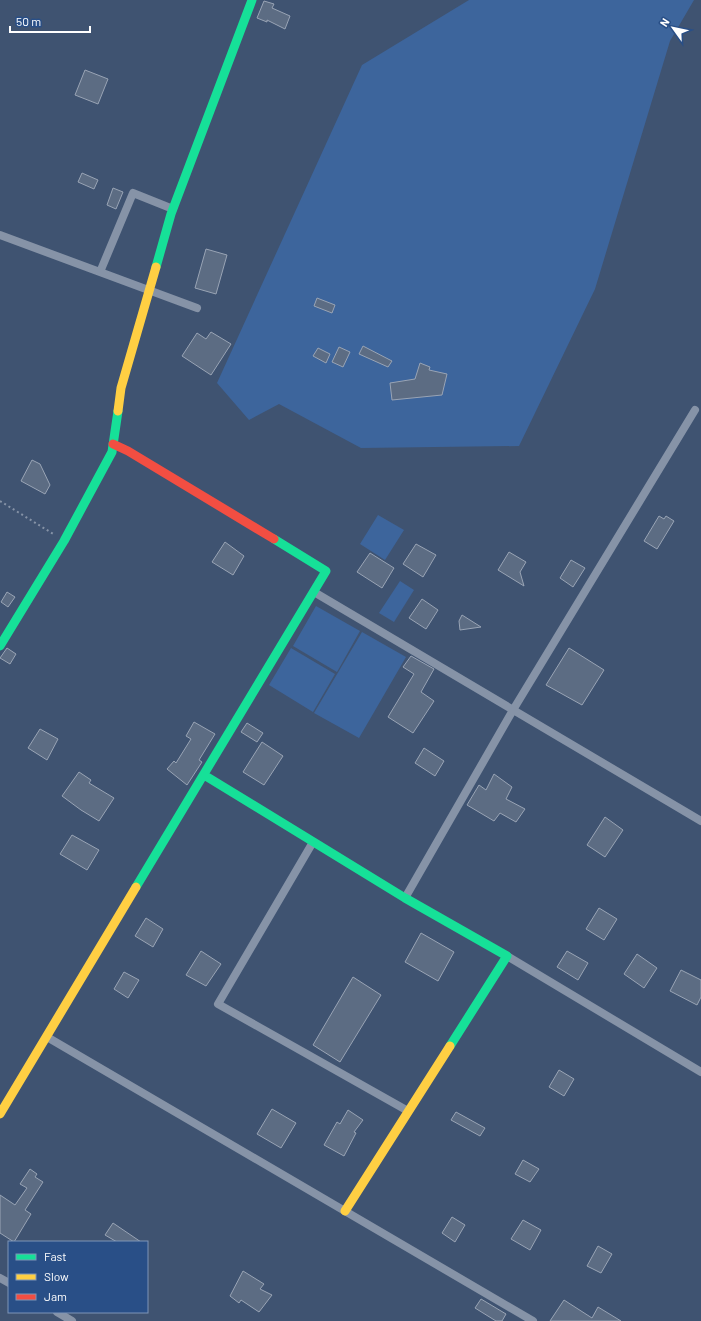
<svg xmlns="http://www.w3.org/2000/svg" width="701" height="1321" viewBox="0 0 701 1321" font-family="Barlow,sans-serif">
<rect width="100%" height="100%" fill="#3f5371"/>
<path fill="#3d659c" d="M469,0h225l-24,41 -75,248 -76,157 -158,2 -82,-44 -30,16 -32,-37 145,-318z
M378,515l26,15 -19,30 -25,-16z
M400,581l14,9 -20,32 -15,-9z
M316,606l44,25 -23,41 -44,-26z
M362,632l44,25 -47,81 -45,-25z
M291,648l44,26 -22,38 -44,-27z"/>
<path fill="#5c6c83" stroke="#99a4b5" d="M264,1l10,3 -2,4 18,8 -5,13 -18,-9v2l-10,-4z
M85,70l23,9 -10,25 -23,-9z
M82,173l16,7 -4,9 -16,-7z
M113,188l10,4 -7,17 -9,-4z
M206,249l21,6 -11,39 -21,-6z
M317,298l18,7 -3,8 -18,-7z
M211,332l20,12 -20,31 -29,-19 15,-23 9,6z
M363,346l29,15 -4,6 -29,-13z
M339,347l11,5 -7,15 -11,-5z
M318,348l12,6 -4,9 -13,-7z
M420,363l10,4 -1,3 18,4 -5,21 -50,5 -2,-17 25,-4z
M32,460l8,4 10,21 -5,9 -24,-13z
M659,516l5,3 2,-3 8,5 -17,28 -13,-8z
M225,542l19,14 -11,19 -21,-13z
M416,544l20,11 -13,22 -20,-13z
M509,552l17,10 -6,10 4,14 -26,-16z
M370,553l24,15 -12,20 -25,-16z
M571,560l14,8 -12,19 -13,-9z
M7,592l8,5 -7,10 -7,-5z
M422,599l16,11 -12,19 -17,-11z
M462,615l19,12 -21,3 -1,-9z
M7,648l9,6 -6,10 -10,-6z
M569,648l35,22 -22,35 -36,-20z
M411,656l23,13 -13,23 13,9 -21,32 -25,-16 26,-43 -11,-7z
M194,722l21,12 -16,26 3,2 -15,23 -20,-16 7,-8 2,2 15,-24 -5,-3z
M247,723l16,10 -6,9 -16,-10z
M40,729l18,10 -11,21 -19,-12z
M262,742l21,14 -19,29 -21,-13z
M424,748l20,13 -9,15 -20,-13z
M79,772l12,8 -2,3 25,15 -15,23 -18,-11 -19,-14z
M494,774l18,13 -6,12 19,10 -9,13 -16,-9 -6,8 -27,-16 12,-20 7,5z
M605,817l18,13 -18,27 -18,-12z
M72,835l27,15 -12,20 -27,-16z
M599,908l18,11 -13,21 -18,-11z
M146,918l17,11 -10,18 -18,-11z
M421,933l33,19 -16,29 -33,-19z
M201,951l20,13 -15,22 -20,-11z
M567,951l21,12 -10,17 -21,-13z
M637,954l20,14 -13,20 -20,-14z
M681,970l20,10v17l-4,8 -27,-14z
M124,972l15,8 -11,18 -14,-9z
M353,977l28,18 -41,67 -27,-17z
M559,1070l15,9 -10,17 -15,-9z
M272,1109l24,14 -15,25 -24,-14z
M348,1110l15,10 -9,12 2,1 -12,23 -20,-11 13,-23 3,2z
M456,1112l29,16 -5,8 -29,-16z
M523,1160l16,9 -9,13 -15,-8z
M30,1169l7,5 -2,3 8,5 -18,28 6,4 -17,28 -14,-9v-38l15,10 12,-17 -7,-4z
M452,1217l13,8 -10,17 -13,-9z
M523,1220l18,10 -11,20 -19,-11z
M113,1223l28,19h-24l-12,-7z
M598,1246l14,8 -11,19 -14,-7z
M243,1271l21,13 -4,5 12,6 -13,17 -18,-12 -2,3 -9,-7z
M481,1299l25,15 -4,7h-6l-21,-13z
M564,1300l28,18 6,-11 23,14h-71z"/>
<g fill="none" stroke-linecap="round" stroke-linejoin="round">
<path stroke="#8693a7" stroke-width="2" stroke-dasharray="2 3" stroke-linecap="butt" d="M0,501l55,34"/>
<path stroke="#8693a7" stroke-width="8" d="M0,235l197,73
M100,272l33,-79 40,16
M314,592l387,229
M313,842l-95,162 190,107
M405,898l108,-188 182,-300
M507,956l194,116
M47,1037l486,284
M0,1278l9,5
M57,1312l15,9"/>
<path stroke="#16e098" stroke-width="9" d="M156,267l15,-53 81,-214
M0,646l64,-105 48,-89 6,-41
M204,775l201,123 102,58 -57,90
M136,887l190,-316 -52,-32"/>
<path stroke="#ffcf43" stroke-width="9" d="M118,411l3,-23 35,-121
M0,1114l136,-227
M345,1211l105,-165"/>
<path stroke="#f24e42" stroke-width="9" d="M113,444l15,7 146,88"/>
</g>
<rect x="8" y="1241" width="140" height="72" fill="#294f87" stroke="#7f95b7"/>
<rect x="16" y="1254" width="20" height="6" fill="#16e098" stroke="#7f95b7"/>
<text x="44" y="1261" font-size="12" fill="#ffffff">Fast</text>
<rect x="16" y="1274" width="20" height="6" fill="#ffcf43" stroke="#7f95b7"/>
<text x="44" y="1281" font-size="12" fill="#ffffff">Slow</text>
<rect x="16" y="1294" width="20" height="6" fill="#f24e42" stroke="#7f95b7"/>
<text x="44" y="1301" font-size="12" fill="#ffffff">Jam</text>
<g transform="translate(673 28) rotate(303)" stroke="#294f87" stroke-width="3" paint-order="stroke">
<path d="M0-3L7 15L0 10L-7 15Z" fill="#ffffff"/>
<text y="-6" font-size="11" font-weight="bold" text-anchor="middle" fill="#ffffff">N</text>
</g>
<path d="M10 26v6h80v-6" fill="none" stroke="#ffffff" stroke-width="2"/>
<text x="16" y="26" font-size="12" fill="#ffffff" stroke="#294f87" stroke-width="3" paint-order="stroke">50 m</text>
</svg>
